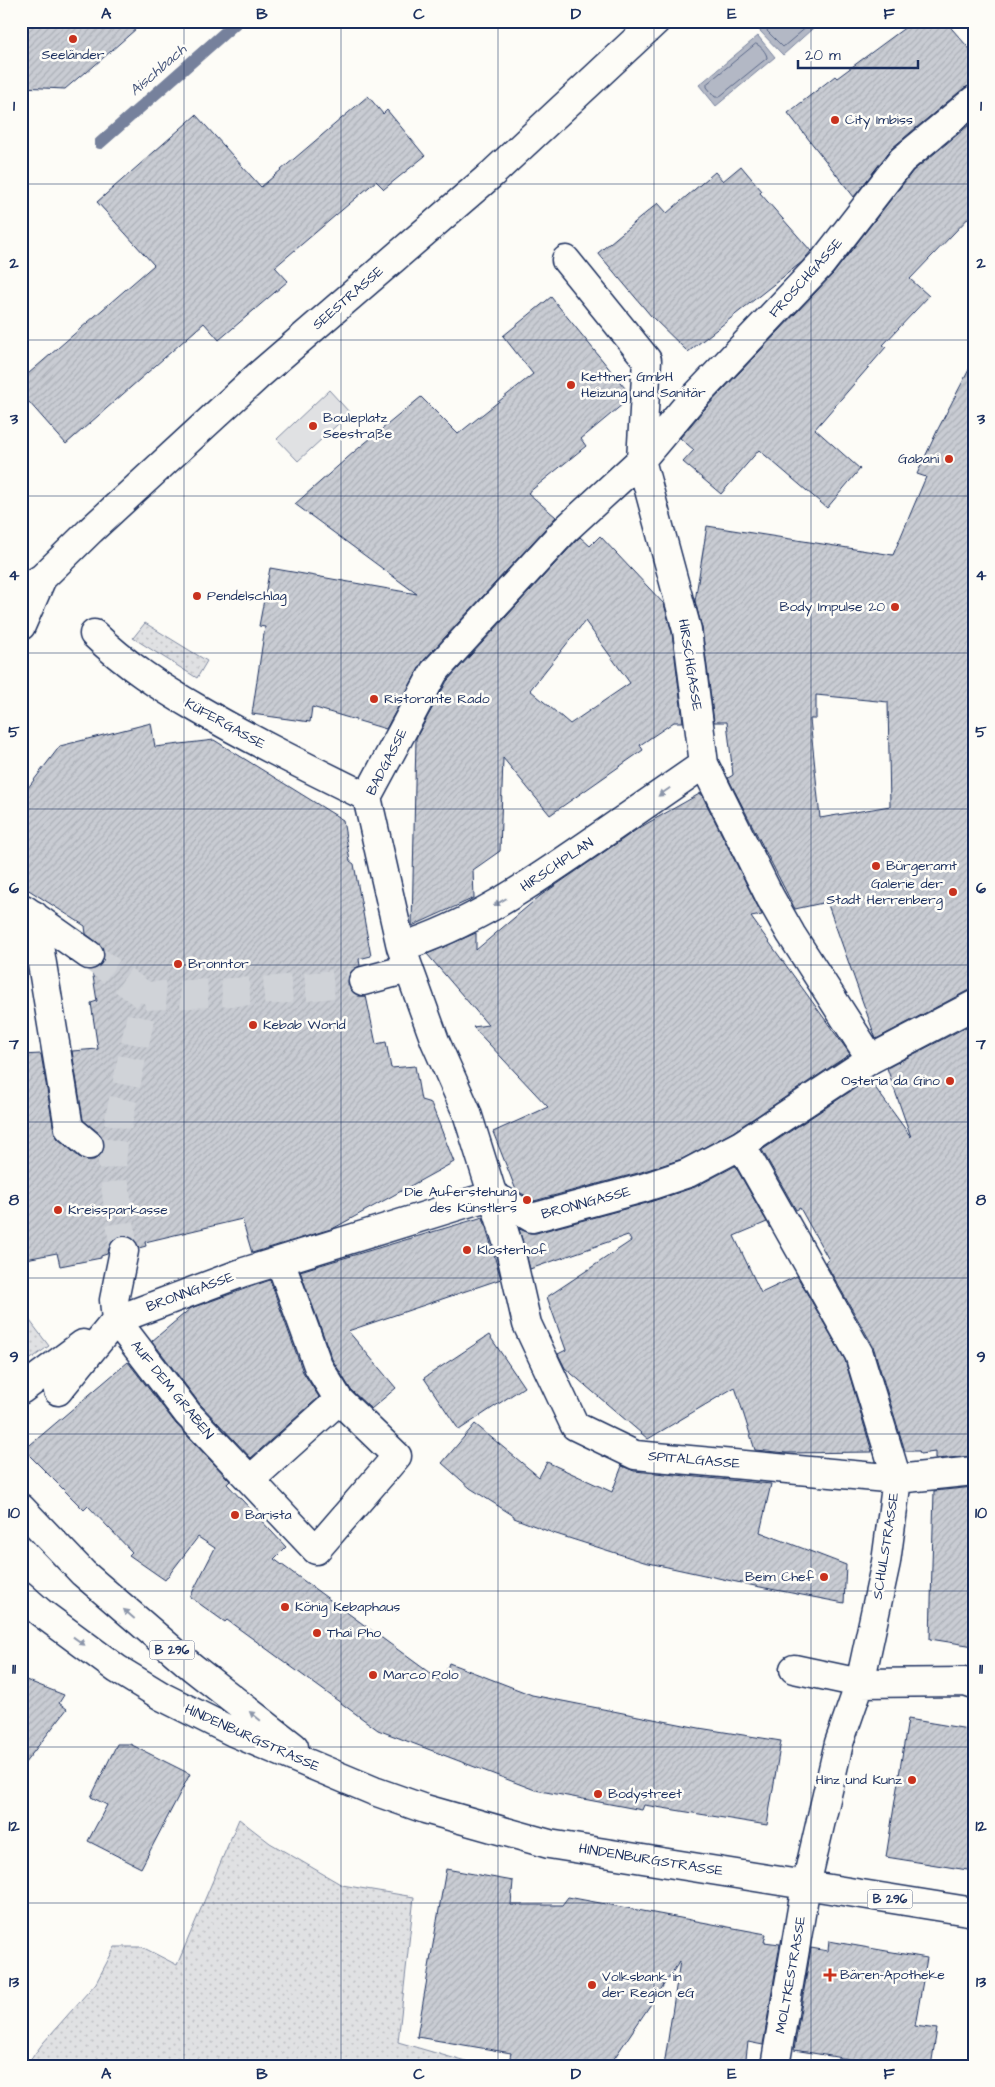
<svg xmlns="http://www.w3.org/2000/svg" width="995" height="2087" viewBox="0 0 995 2087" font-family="'Architects Daughter',sans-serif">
<defs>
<pattern id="grass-dots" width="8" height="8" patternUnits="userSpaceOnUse" patternTransform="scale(1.25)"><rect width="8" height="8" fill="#e0e1e3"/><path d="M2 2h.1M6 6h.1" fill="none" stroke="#c0c1c5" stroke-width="1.8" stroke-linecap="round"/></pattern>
<pattern id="building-hatch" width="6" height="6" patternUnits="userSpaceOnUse" patternTransform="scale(1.25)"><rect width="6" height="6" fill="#c9ccd3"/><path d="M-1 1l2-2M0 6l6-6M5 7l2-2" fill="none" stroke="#acb0b8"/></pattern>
</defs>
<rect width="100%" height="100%" fill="#fdfcf7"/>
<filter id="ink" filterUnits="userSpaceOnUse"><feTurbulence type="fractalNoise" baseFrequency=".02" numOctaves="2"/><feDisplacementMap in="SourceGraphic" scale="10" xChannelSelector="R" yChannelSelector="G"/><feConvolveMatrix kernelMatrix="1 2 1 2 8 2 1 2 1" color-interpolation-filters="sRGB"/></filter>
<g filter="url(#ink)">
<path fill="url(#grass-dots)" stroke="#7e88a0" d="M145,623l62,38 -10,17 -64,-40z
M21,1309l28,37 -28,20z
M239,1819l31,24 72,42 72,12 -16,145 72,21v3h-444l17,-23 53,-60 19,-36h27l35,18z"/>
<path fill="#e0e1e3" stroke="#7e88a0" d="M329,390l21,23 -52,48 -21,-22z"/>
<path fill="#b3b8c5" stroke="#76819c" d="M768,21h53l-38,34 -24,-25z
M758,36l17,21 -59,49 -17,-21z"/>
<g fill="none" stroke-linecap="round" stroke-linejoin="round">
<path stroke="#586687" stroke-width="1" d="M771,21l-4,10 16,16 31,-26
M756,44c4,1 11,9 11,14l-48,39h-4l-8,-10v-3z"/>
<path stroke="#76819c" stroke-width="12" d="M100,143l138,-122"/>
</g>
<path fill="url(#building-hatch)" stroke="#1b2f5e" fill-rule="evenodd" d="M21,21h124l-59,52 -1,-1 -20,17 -44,-2z
M914,21h31l29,33v31l-10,3 -72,60 -38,49 -66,-84 47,-37 2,2z
M368,96l15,18 4,-4 38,46 -41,33 -8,-8 -101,86 13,14 -69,59 -15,-17 -138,121 -45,-51v-13l133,-115 -57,-63 99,-87 65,72z
M974,121v91l-64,67 19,17 -46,49 3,2 -71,82 45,40 -33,39 -68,-58 -38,44 -38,-32 11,-12 -14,-12 22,-26 131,-138 80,-103z
M741,166l21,25 -2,2 51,58 -9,11 -114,90 -37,-36 -53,-63 60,-50 9,10 48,-41 8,9z
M551,297l78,96v6l-48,40 5,7 -58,47 28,24 -133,144 -37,68 -74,-22 -2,15 -58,-8 13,-87 -6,-1 11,-58 147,26 -122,-90 59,-52 67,-55 37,37 75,-60 -30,-38z
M974,360v630l-7,1 -91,48 -49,-137 -32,7 -67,-131 5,-3 -6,-53h-13l-12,-94 -7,-27 12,-75 186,29 33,-78 -9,-3 21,-45zM816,695l72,7 2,104 -70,12 -10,-99h6z
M600,536l64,68 8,29 11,89h-9l-34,23 3,5 -93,65 -47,-57 -3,93 -27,19 1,28 -62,28 4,-188 31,-57 129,-140 4,-4 10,9zM585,621l45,62 -60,41 -40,-34z
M151,723l4,24 59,-7 129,80 7,41 4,3 17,92 -12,3 1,7 -8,4 -4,7v8l4,7 6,4h8l10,48 10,-2 5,26 24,-2 6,34 10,3 23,59 -120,66 -82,25 -10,-34 -97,23 1,4 -7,2 -5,-9 -7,-3h-7l-8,5 -5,13 -6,2v2l-41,8 -3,-13 -36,7v-205l20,-1 13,77 4,8 21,18 7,3h8l7,-5 3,-7v-8l-5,-7 -16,-13 -11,-69 26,-2 -7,-46 6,-2 -5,-31 9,-6 4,-8 -2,-8 -5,-5 -12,-9 -1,-8 -64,-41v-88l39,-51z
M701,793l61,122 -11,2 99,137 -117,78 -51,27 -44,14 -104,28 -18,-11 -23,-58 55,-25 -75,-80 15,-2 -61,-71 49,-21v17l64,-54 99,-68z
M974,1023v433l-39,3v-7l-15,2 -1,-3h-14l-32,-105 -48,-84 4,-2 -29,-52 -4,2 -34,-60 107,-71 42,58 -24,-69z
M735,1166l32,56 -33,14 27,57 36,-17 48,84 27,92 -85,1 -32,-3 -20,-63 -87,52 -83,-71 -7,-14 8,-4 -19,-53 84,-56 -3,-6 -98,34 -11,-40 11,4h6l111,-30 48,-16z
M483,1217l18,62 -153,52 48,57 -25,21 -20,-19 -19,-31 -32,-88z
M270,1280l33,92 16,25 -68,61 -51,-54 -48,-63 39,-33z
M489,1335l35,52 -65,43 -35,-52z
M128,1362l48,62 54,57 -3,3 59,63 -12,12 168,123 7,-19 83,32 167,33 82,13 -14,84 -123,-20 -2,5 -107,-20 -157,-60 -151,-110 -2,2 -35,-25 25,-49 -17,-11 -33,43 -36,-25 3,-3 -44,-46 -4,4 -60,-60z
M475,1424l64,53 8,-15 65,30 10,-26 12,5 137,13 -11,48 86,33 -2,38 -89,-17 -111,-24 -91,-29 -39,-15v-2l-44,-28 -28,-25z
M974,1487v159l-44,-7 4,-148z
M21,1678l43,17 -5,8 8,6 -46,59z
M908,1719l66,11v141l-88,-14z
M117,1744h13l60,30 -49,94 -53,-27 19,-36 -16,-8z
M446,1869l67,12 -2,24h51l6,-8 198,37 -2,8 16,2 -17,101 -15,-3 -3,24h-81l16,-105 -71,105h-101l3,-13 -94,-16z
M829,1941l98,17 -12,68 22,3 -6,37h-40l-97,-16 17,-102 17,3z"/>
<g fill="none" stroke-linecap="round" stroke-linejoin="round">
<path stroke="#d0d3d8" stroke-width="28" stroke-dasharray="28 14" stroke-linecap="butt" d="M89,955l56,41
M124,1251l-12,-89 2,-19 31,-147 132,-6 86,-9"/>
<g stroke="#1b2f5e" stroke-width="31">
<path id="minor" d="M974,100l-72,60 -80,103 -132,139 -49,58 -76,70 -131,142 -67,125 34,150 34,94 32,72 44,141 16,70 48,102 60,29 262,24 77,-8
M566,260l81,100 -6,100 46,170 17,134 66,133 21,37 80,125
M94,634c32,31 66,53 104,75 55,32 112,60 169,88
M24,909l65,46
M34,915l35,213 20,17
M401,947c68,-21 128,-62 186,-102 39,-27 78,-54 117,-81
M363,981l45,-12
M741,1145l118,209 38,125 -11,83 -26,121 -21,60 -33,142 -31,181
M116,1320l72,94 128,136 81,-94 -58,-56 -21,-34 -38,-105
M116,1320l-2,-20 10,-49
M21,1390l62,-46
M58,1391l58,-71 128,-48 249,-77 39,23 111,-30 45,-15 53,-28 130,-86 103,-54
M250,1480l89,-80
M794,1669l66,14 105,-1 9,3"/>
</g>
<g stroke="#1b2f5e" stroke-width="31">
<path id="major" d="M21,591l21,-13 49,-48 168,-155 233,-201 164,-153
M21,626l21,-48
M21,1508l62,65 109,94 102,80
M21,1595l19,17 77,57 46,28 70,35 141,59 51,18 124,35 425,68"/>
</g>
<use href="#minor" stroke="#fdfcf7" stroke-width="28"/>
<use href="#major" stroke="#fdfcf7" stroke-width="28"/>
</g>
<defs><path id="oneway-solid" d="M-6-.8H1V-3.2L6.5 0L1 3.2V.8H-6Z" transform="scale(1.25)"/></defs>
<g fill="#8c96aa">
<use href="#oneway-solid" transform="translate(664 792) rotate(145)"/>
<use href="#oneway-solid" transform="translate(500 902) rotate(150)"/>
<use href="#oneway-solid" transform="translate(129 1614) rotate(-139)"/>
<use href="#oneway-solid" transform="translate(79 1641) rotate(36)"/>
<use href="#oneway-solid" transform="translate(255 1716) rotate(-141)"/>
</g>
</g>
<path fill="none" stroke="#1b2f5e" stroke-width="1" stroke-opacity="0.55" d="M184,21v2045M341,21v2045M498,21v2045M654,21v2045M811,21v2045M21,184h953M21,340h953M21,496h953M21,653h953M21,809h953M21,965h953M21,1122h953M21,1278h953M21,1434h953M21,1591h953M21,1747h953M21,1903h953"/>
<g fill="#c8321e" stroke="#fdfcf7" stroke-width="2">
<circle cx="73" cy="39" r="5"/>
<circle cx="835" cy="120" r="5"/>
<circle cx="571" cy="385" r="5"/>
<circle cx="313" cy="426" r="5"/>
<circle cx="949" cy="459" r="5"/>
<circle cx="197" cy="596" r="5"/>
<circle cx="895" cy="607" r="5"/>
<circle cx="374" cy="699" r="5"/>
<circle cx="876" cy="866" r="5"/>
<circle cx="953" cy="892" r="5"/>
<circle cx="178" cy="964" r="5"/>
<circle cx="253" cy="1025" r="5"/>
<circle cx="950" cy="1081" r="5"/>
<circle cx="527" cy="1200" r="5"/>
<circle cx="58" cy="1210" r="5"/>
<circle cx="467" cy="1250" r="5"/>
<circle cx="235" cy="1515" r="5"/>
<circle cx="824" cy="1577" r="5"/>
<circle cx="285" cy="1607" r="5"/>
<circle cx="317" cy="1633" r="5"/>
<circle cx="373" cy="1675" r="5"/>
<circle cx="912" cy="1780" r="5"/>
<circle cx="598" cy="1794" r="5"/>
<path d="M827.5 1967.5h5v5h5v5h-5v5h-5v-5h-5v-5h5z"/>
<circle cx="592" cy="1985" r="5"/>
</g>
<g text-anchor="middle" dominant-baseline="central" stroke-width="5" stroke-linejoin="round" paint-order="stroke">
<g fill="#fdfcf7" stroke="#5f6c8c" stroke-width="1">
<rect x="149.5" y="1640.5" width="45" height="19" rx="4"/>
<rect x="867.5" y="1889.5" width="45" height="19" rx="4"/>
</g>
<g font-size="12" font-weight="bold" fill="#1b2f5e">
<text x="172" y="1650">B 296</text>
<text x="890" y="1899">B 296</text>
</g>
<g font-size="14" fill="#1b2f5e" stroke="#fdfcf7" text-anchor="start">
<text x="73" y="55" text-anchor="middle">Seeländer</text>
<text x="845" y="120">City Imbiss</text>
<text x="581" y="377">Kettner GmbH<tspan x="581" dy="16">Heizung und Sanitär</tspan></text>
<text x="323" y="418">Bouleplatz<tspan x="323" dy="16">Seestraße</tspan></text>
<text x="939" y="459" text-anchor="end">Gabani</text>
<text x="207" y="596">Pendelschlag</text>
<text x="885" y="607" text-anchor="end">Body Impulse 20</text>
<text x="384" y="699">Ristorante Rado</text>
<text x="886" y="866">Bürgeramt</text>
<text x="943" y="884" text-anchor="end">Galerie der<tspan x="943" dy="16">Stadt Herrenberg</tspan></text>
<text x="188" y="964">Bronntor</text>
<text x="263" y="1025">Kebab World</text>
<text x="940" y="1081" text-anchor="end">Osteria da Gino</text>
<text x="517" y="1192" text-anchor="end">Die Auferstehung<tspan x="517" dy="16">des Künstlers</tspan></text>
<text x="68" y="1210">Kreissparkasse</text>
<text x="477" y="1250">Klosterhof</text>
<text x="245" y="1515">Barista</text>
<text x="814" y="1577" text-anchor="end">Beim Chef</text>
<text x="295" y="1607">König Kebaphaus</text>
<text x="327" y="1633">Thai Pho</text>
<text x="383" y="1675">Marco Polo</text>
<text x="902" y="1780" text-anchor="end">Hinz und Kunz</text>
<text x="608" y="1794">Bodystreet</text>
<text x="840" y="1975">Bären-Apotheke</text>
<text x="602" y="1977">Volksbank in<tspan x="602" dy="16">der Region eG</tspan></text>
</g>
<g font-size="14" fill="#1b2f5e" stroke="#fdfcf7">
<text transform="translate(806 278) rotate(-48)">FROSCHGASSE</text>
<text transform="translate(348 298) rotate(-41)">SEESTRASSE</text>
<text transform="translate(690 665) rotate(81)">HIRSCHGASSE</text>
<text transform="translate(225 724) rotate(29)">KÜFERGASSE</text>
<text transform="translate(387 762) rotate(-63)">BADGASSE</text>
<text transform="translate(557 865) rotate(-34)">HIRSCHPLAN</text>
<text transform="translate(586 1203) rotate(-15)">BRONNGASSE</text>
<text transform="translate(190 1292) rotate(-20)">BRONNGASSE</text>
<text transform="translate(172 1390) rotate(51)">AUF DEM GRABEN</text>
<text transform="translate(694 1460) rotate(5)">SPITALGASSE</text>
<text transform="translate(886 1546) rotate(-81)">SCHULSTRASSE</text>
<text transform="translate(252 1738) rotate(24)">HINDENBURGSTRASSE</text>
<text transform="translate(651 1860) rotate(9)">HINDENBURGSTRASSE</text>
<text transform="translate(791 1975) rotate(-80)">MOLTKESTRASSE</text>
</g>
<g font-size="15" font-style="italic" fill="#49587d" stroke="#fdfcf7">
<text transform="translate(158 70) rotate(-41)">Aischbach</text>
</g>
</g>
<rect width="995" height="2087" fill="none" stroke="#fdfcf7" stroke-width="55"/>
<path d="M798 60v8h120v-8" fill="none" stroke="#1b2f5e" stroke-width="2.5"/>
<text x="805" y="60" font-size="15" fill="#1b2f5e" stroke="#fdfcf7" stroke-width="4" paint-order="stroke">20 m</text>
<rect x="28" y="28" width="940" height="2032" fill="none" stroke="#1b2f5e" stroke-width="2"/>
<g font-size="16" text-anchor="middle" font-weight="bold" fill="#1b2f5e">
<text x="106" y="19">A</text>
<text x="262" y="19">B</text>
<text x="419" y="19">C</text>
<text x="576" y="19">D</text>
<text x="732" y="19">E</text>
<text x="889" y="19">F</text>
<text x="14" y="111">1</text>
<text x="981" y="111">1</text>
<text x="14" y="268">2</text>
<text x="981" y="268">2</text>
<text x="14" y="424">3</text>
<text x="981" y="424">3</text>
<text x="14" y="580">4</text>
<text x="981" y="580">4</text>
<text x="14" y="737">5</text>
<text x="981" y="737">5</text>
<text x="14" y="893">6</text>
<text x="981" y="893">6</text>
<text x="14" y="1049">7</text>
<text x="981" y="1049">7</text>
<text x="14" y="1205">8</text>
<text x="981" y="1205">8</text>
<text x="14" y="1362">9</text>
<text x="981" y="1362">9</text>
<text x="14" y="1518">10</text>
<text x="981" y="1518">10</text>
<text x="14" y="1674">11</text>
<text x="981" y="1674">11</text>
<text x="14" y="1831">12</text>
<text x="981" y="1831">12</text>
<text x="14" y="1987">13</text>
<text x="981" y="1987">13</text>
<text x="106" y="2079">A</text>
<text x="262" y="2079">B</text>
<text x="419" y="2079">C</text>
<text x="576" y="2079">D</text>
<text x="732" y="2079">E</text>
<text x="889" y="2079">F</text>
</g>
</svg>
